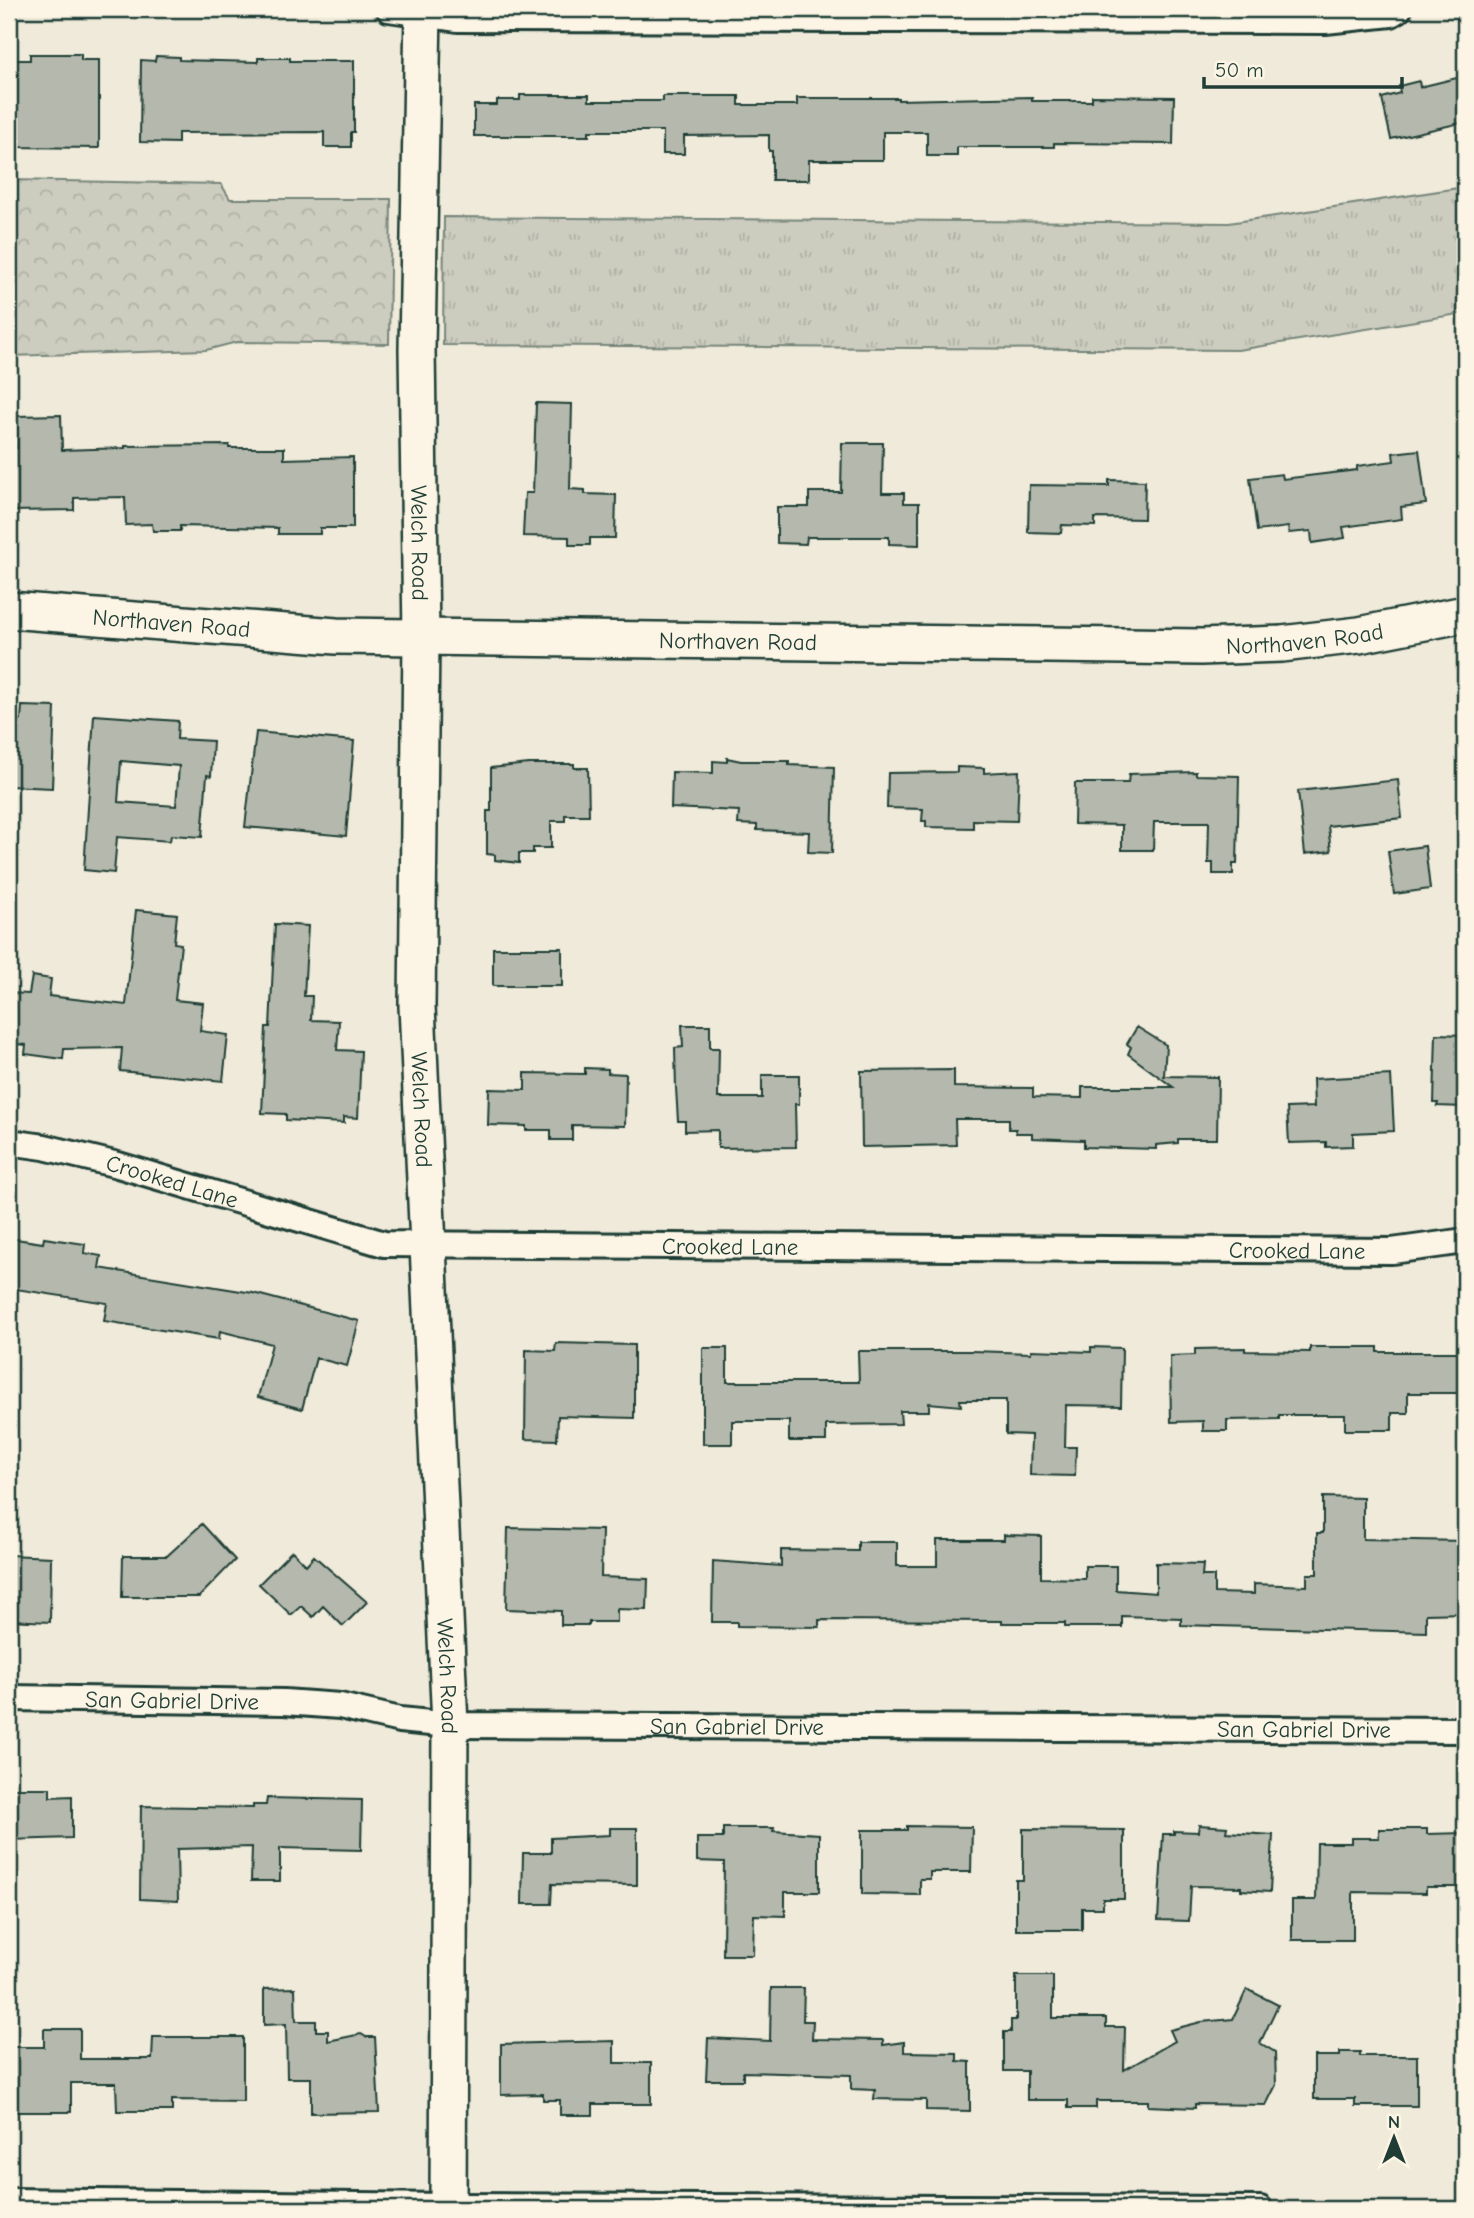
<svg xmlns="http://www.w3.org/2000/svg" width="1474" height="2218" viewBox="0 0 1474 2218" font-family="'Comic Neue',sans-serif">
<defs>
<pattern id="grass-tufts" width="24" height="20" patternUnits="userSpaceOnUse" patternTransform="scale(1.75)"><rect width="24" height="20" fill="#cccdbf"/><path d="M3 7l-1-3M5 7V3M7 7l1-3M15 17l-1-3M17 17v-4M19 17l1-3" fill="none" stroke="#afb1a5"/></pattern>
<pattern id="park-crowns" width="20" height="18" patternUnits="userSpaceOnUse" patternTransform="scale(1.75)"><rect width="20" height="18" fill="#cccdbf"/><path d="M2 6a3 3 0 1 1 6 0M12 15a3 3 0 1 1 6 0" fill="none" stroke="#afb1a5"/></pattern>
</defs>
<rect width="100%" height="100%" fill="#efeada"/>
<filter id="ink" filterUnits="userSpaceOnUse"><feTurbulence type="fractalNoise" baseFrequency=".0143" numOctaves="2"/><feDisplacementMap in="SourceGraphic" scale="14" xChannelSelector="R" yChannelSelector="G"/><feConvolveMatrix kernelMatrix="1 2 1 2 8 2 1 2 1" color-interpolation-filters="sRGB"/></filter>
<g filter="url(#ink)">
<path fill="url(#grass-tufts)" stroke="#76857a" stroke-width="2" d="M1465,187v126l-227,37 -795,-5 1,-128 785,6z"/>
<path fill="url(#park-crowns)" stroke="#76857a" stroke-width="2" d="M9,180l212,4 9,15h161l-2,145 -152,-2 -31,8 -197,6z"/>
<path fill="#b5b9ad" stroke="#1f3d34" stroke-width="2" fill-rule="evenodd" d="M30,54h51v6h18v88l-90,-1v-87h21z
M156,56l23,1v3l79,2v-4h32v3h64v71h-3v15h-27v-15l-146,1v10l-38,-1 1,-82 14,1z
M1465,76v46l-74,17 -9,-41 18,-5 -1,-7 20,-5 1,6z
M520,95h69v6h74v-5h76v9h58v-7h101v2l134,-3v4h60v-5l82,1 -1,47 -119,-1v4h-97v9h-30v-24h-44v28h-74v20h-37v-29h-3v-16l-85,1v18h-21v-23h-74v5h-115v-31h23v-5h23z
M536,403l36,1 -2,85 15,1v4l31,1 -1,43h-25v7h-21v-8l-46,-1 2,-43h8z
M61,415l1,35 63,-2v-2l104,-1v3h55v11l69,-2v71h-33v6h-42v-6l-98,-2v5h-27l-1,-7 -26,1 -1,-28 -51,1v12l-65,1v-62l8,-1 -1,-32z
M842,443h41l-1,50h22v10h15v42l-30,-1v-7h-82l-1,7 -29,-1v-36h32v-15h32z
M1419,450l7,54 -25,3 1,12 -59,8 2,11 -33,5 -1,-12 -22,2 -1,-6 -31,4 -7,-53 32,-4 1,5 74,-9v-4l37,-5 -1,-8z
M1109,480l36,1 -1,38 -49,-1v8l-33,-1 -1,8 -33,-1 1,-47 80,1z
M22,706l33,1 -3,81 -43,-2v-67l12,1z
M94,715l84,6 -1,18 36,2 -2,35 -4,-1 -5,62 -31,-2 -1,6 -53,-4 -3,36 -30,-3zM121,761l58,5 -3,40 -58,-4z
M256,732l98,9 -8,95 -101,-9z
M727,758l14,3h48v4l45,2 -2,86 -24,-1 1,-20 -52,-2v-5l-19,-1 1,-13 -68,-3 1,-36 41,1v-12l14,1z
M529,764h45v4h14l1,47h-24v6h-14v27h-18v5h-14v10l-24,-3v-5l-8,-1v-43h4v-43z
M957,767l27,1v5l35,-2 -2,50 -44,-1v8l-47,-1v-6h-4l1,-12 -36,-1 1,-35 69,-1z
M1196,772v3l43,1 -2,88h-4v10h-20v-11h-5l1,-41h-55l-1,28h-31v-25l-48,-1 1,-41h53l1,-9z
M1398,780l4,38 -74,8 3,25 -26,3 -7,-63z
M1425,846l5,43 -36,5 -6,-43z
M136,910l41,4 -3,29 7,1 -6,56 28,3 -3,28 28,4 -5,46 -103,-10 2,-23 -58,1 -1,10 -38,-5 1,-9 -17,-2v-50l20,1 3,-18 19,3 -2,17 77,9z
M275,924l33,2 -4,70h8l-1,24 28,1 -2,29 24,1 -3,67 -14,-1v6l-58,-3v-6l-24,-1 4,-86h4z
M493,948h69v38h-69z
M682,1025h28v23h9l-1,50h44v-23h37v29h-4l1,43 -78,1v-18l-33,1v-10h-7l-2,-33 -1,-40 8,-1z
M1137,1027l29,18 -2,31 54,1 -1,62h-39v4l-22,2v4l-72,-2v-7l-52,-2v-5h-16v-4h-7v-10h-54l1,26 -94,2 -1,-76 93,-1v17l79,1v9l49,1v-11h91l-45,-33 3,-7 -4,-3z
M1436,1034l29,1v72l-28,-1 1,-3h-4z
M585,1068l23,1v4l18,1 -1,52 -53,-1v15h-21v-10h-25v-4l-38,-1 1,-36 36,1v-17l60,1z
M1391,1075l3,56 -41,2v13l-27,1v-5l-37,1 -2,-35 27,-1 -1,-28z
M9,1238l34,5 1,-5 41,6 -1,9 17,3 -2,12 154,25 106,28 -12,45 -31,-8 -14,51 -44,-12 14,-53 -52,-13 -1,8 -115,-18 3,-18 -98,-15z
M556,1343l78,2v73l-76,-2 -1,24 -32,-1 1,-89 29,1z
M1091,1347l31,1 -1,58 -55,-1 -1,42h11l-1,29 -45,-1 1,-40 -25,-1v-34h-46l1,6 -32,-3v8h-29l1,13 -75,1v16h-37v-20h-57v23h-29v-96h24v34h132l-1,-31h113l60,2v-3l60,2z
M1310,1347h68v5h87v41h-57v20h-16v17h-47v-15h-66v4l-52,1v11h-24v-10l-32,1 -1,-66 25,-1v-6l50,-1v3l65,1z
M1323,1497l40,1v41l102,2v72l-39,1v18l-245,-7v-7l-59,-2v11h-57v-4h-63v-2l-183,-1v7l-82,-1v-4h-25l1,-61 68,5v-16l77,1v-9h39v24h40v-26h67v-5l37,1v42l44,1v-13h31v24l40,3v-30l47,1 -1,12h12v17l40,1v-10l53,2v-12h10v-41h6z
M202,1524l33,36 -36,37h-77l1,-41h44z
M508,1528l94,2 -1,47 47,2 -1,31 -30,-1v13h-28v3h-28v-14l-55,-2z
M292,1551l14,14 8,-9 53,46 -24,24 -20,-20 -10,11 -12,-11 -10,9 -32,-31z
M9,1555l42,2 -1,65 -41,-2z
M9,1788h41v9l22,-1v42l-63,2z
M267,1798l95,2 -1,50 -81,-2v33h-29l1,-34 -75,2 1,52 -38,-2 1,-93 112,2v-3h13z
M1199,1825l28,2 -1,5 47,3 -3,57 -29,-2v-3l-50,-1 -2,35 -31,-1 5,-86h11v-3l24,1z
M907,1826l65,1 -1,45h-41v7h-10v16l-58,-1v-64h45z
M610,1828h27v57l-85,-1 -1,20h-29l1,-51h28v-15l59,-3z
M723,1828h51l-1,3 46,3v58h-34v24l-31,-1 -1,40h-30l1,-93 -27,-1v-23h26z
M1023,1829l101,1v69h-21v9h-21v22h-66v-50h7z
M1379,1829h48v5l38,-1v54h-39v6l-73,-1v48h-61v-40h24l1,-57h34v-5h28z
M1016,1976h37v42h53v9h19l-1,43 51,-29 -5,-11 31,-8 32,-3 14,-30 31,16 -18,38 15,9 1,33 -10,20 -71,-1v4l-47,-2v-5h-52v7h-28v-8h-41v-29h-23v-39h7v-12h5z
M295,1988l1,33h20v10h12v10l33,-7 5,3h9l4,75 -68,1v-35h-24l-1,-54 -22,1v-36z
M771,1988h33l-1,33h10l-1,18 71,1v5l21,-3v10l53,1v8l13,1v49l-44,-1v-10l-52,-1 1,-9 -24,-1v-14l-108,-3v8h-37l2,-42 62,3z
M44,2029h36v30h72l1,-22h90v64l-71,-1v11h-55l-1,-28h-45v29h-62v-65h35z
M614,2041v22h37v41h-58v11h-33v-15h-17v-6l-42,1v-51z
M1340,2052h20v4h57v50h-62v-7h-41v-43h26z"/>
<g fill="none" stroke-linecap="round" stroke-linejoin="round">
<g stroke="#1f3d34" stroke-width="30">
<g id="street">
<path d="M389,9l69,10 867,2 66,-7 8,-5"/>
<path id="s1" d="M9,1142l35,5 74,18 266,79 1008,7 73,-10"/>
<path id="s2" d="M9,1698l275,4 56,4 60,14 50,5 1015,5"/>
<path d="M9,2201l439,5 812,3"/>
</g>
</g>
<g stroke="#1f3d34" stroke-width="40">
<g id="secondary">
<path id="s3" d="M423,9l-6,340 4,290 -4,367 33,719 -2,484"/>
<path id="s4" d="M9,610l327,26 865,11 81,-3 77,-9 106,-21"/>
</g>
</g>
<use href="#street" stroke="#fcf5e5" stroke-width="24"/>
<use href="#secondary" stroke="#fcf5e5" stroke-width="35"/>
</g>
</g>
<g text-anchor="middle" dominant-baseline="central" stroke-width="5" stroke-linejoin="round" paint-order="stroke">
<g font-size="23" fill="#1f3d34" stroke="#fcf5e5">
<text stroke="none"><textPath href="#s3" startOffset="534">Welch Road</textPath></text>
<text stroke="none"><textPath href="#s4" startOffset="163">Northaven Road</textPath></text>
<text stroke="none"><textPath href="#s4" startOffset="1297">Northaven Road</textPath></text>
<text stroke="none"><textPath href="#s4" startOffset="730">Northaven Road</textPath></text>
<text stroke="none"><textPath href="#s3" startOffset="1101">Welch Road</textPath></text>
<text stroke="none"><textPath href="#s1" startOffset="168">Crooked Lane</textPath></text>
<text stroke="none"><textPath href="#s1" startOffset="735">Crooked Lane</textPath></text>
<text stroke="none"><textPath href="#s1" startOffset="1302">Crooked Lane</textPath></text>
<text stroke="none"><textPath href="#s3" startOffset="1668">Welch Road</textPath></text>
<text stroke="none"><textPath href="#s2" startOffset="163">San Gabriel Drive</textPath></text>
<text stroke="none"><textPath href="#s2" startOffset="730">San Gabriel Drive</textPath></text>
<text stroke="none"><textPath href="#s2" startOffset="1297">San Gabriel Drive</textPath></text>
</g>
</g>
<rect width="1474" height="2218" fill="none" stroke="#fcf5e5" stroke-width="35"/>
<rect x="18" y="18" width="1439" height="2183" fill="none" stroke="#1f3d34" stroke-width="2.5" filter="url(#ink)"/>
<g transform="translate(1394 2138)" stroke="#fcf5e5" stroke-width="5" paint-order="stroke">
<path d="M0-5L12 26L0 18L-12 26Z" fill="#1f3d34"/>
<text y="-10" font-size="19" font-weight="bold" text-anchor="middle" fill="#1f3d34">N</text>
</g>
<path d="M1204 77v10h198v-10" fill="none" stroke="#1f3d34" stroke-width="3.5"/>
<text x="1215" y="77" font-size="21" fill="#1f3d34" stroke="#fcf5e5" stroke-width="5" paint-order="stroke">50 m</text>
</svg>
